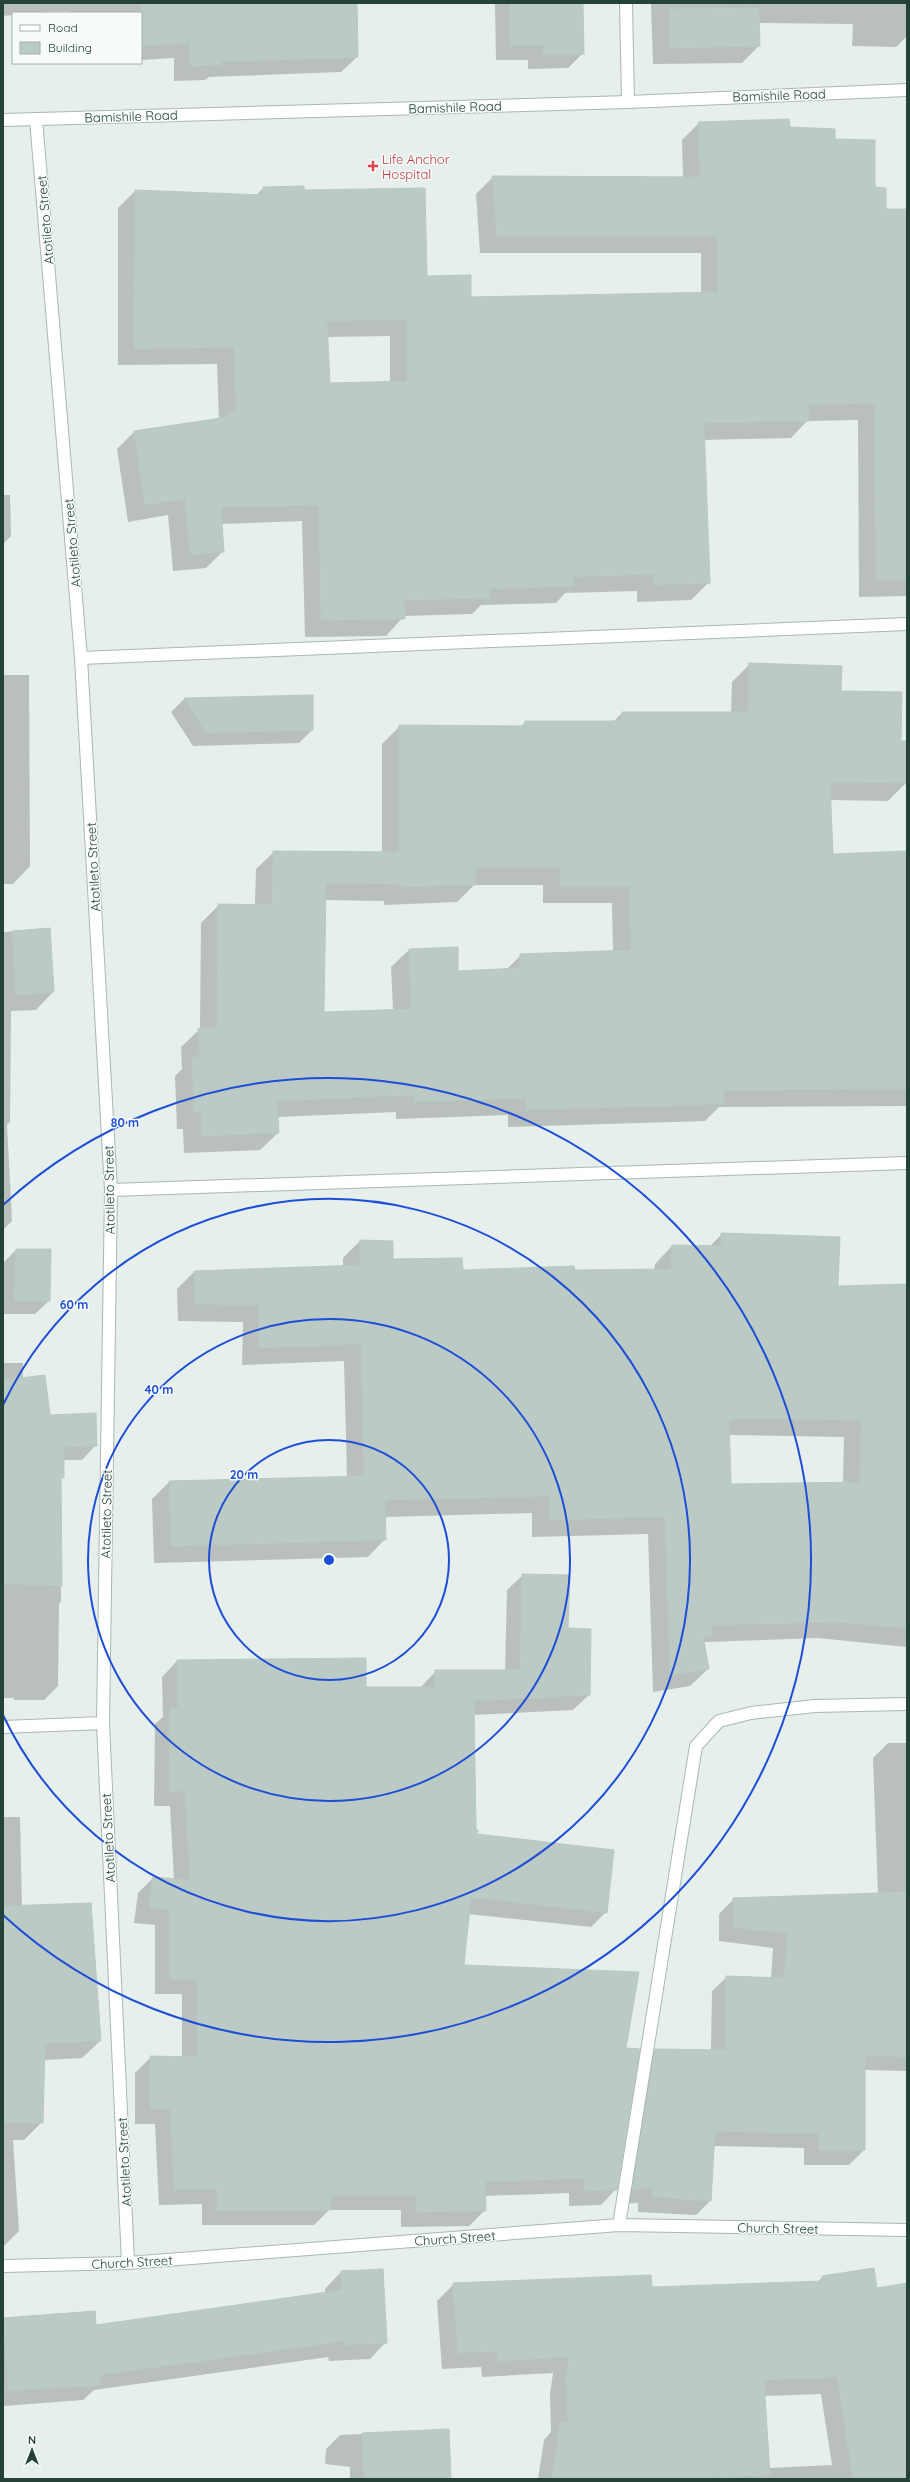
<svg xmlns="http://www.w3.org/2000/svg" width="910" height="2482" viewBox="0 0 910 2482" font-family="Quicksand,sans-serif">
<rect width="100%" height="100%" fill="#e6efeb"/>
<path fill="#0003" fill-rule="evenodd" d="M3,3h353l1,54 -16,15 -132,5 -4,3 -31,1v-23l-33,2v-47h-71v-2l-57,2v2l-10,1z
M495,3h87l1,50 -15,15 -40,1v-9h-32z
M651,3h256v33l-11,11 -44,-1 1,-22 -94,-1v23l-17,17 -89,1z
M699,123l90,5 45,12 40,48 11,22h22v386l-48,1 -1,-177 -51,1 -16,17 -88,2 5,143 -17,17 -54,2v-11l-72,2 -9,10 -75,2 -9,9 -68,2 -18,20 -81,1 -3,-116 -81,3 2,27 -17,17 -33,3 -5,-56 -40,7 -11,-73 17,-17 85,-12 -2,-56 -99,1v-157l17,-17 121,5 7,-8 40,3 123,86 44,21 231,-5v-40h-221l-4,-59 17,-17 190,1 -1,-38zM390,336v46l-61,2 -3,-47z
M3,495h7l1,41 -8,8z
M750,664l90,28 60,50 6,41 -18,18 -58,-1 2,55 75,-3v254l-188,1 -14,14 -197,6v-12l-112,4v-7l-119,5 1,16 -18,17 -76,3 -1,-24h-6l-2,-53 7,-7 -1,-22 19,-18 1,-106 18,-18h36l1,-36 18,-17h108v-108l18,-18 121,1 4,-5h88l9,-9h109l1,-31zM474,885h69v18h69l1,49 -92,3 -15,15 -48,2 -1,-24 -48,2 -18,17 2,43 -70,3 1,-113 60,1v4l73,-3z
M3,675h26l1,191 -17,18h-10z
M312,696v34l-13,13 -106,3 -22,-34 13,-13z
M49,929l4,63 -17,18 -25,1 -1,111 -3,3 5,96 -9,9v-298z
M722,1234l115,53 70,-2v369v-7l-89,-9 -113,4 -2,1 5,26 -18,17 -37,6 -5,-158 -116,3v-24l-148,4 1,22 -17,18 -214,6 -2,-64 17,-17 178,-5 -3,-116 -102,4 1,-43 -65,-1 -1,-32 17,-17 149,-6v-8l17,-17 32,19 70,11h192l1,-7 17,-18 37,1zM729,1435l115,2 -1,46 -113,2z
M16,1250l33,51 -14,13h-32v-51z
M3,1363h20v16l26,37 47,29 -14,15h-19v17l-3,3 1,121 -2,3 -1,82 -14,14h-30v-2h-11z
M523,1575l44,54 22,66 -16,15 -100,5 2,116 1,4 130,77 -15,15 -123,-13 -5,52 162,83 -9,140 -15,16 -32,1v-13l-85,3 1,14 -16,16 -68,1v-17h-72l-15,15h-112v-21l-43,1 -4,-81h-20v-51l16,-16 31,1v-64h-27v-69l-21,-2 4,-30 15,-15 21,2 -4,-74h-16l1,-82 8,-7 -1,-40 15,-16 188,27h55l16,-17h69l2,-81z
M888,1743h19v328l-43,-1v80l-15,15h-45v-17l-91,-2 -2,54 -15,15 -58,-3v-9l-20,1 22,-139 15,-15 56,1 1,-60 15,-14 44,1 2,-30 -54,-7v-27l15,-15 144,-5 -5,-136z
M3,1817h17l2,90 78,134 -18,17 -38,2 -2,62 -18,18h-11l6,91 -16,16z
M341,2272l45,70 -16,17 -41,2 -1,-4 -234,33 -11,10 -80,6 1,-87 91,7 230,-32v-5z
M822,2277l54,12 31,-5v167l-11,28h-358l6,-39 7,-8 -1,-38 3,-21 -71,4 -1,-10 -39,2 -5,-68 17,-17 197,4 166,-5zM821,2394l11,71 -63,3 -5,-72z
M448,2430l2,49h-100v-12l-25,-3 1,-15 14,-14z"/>
<path fill="#bbcac4" stroke="#b8c9c2" fill-rule="evenodd" d="M141,3h216l1,54 -137,5v3l-31,1 -1,-23 -48,3z
M510,3h73l1,51h-41v-9l-33,1z
M759,8l1,38 -90,2 -1,-39z
M789,119l1,8 45,2v10l40,1v47l11,1v21h21v371h-31l-1,-177 -66,2v16l-105,2 6,160 -56,2v-11l-81,3 1,9 -84,3v9l-86,2 1,19 -84,1 -2,-115 -98,2 3,45 -34,2 -5,-55 -40,6 -11,-74 94,-14v-5h8l-2,-65 -100,2 1,-159 128,5v-8l41,-1v4l121,-2 2,88 44,-1v22l247,-5 -1,-56h-220l-5,-60 208,1 -2,-55zM407,320v61l-77,2 -3,-62z
M749,663l93,3 -1,25 61,1 -1,49h6v42l-77,-1 3,72 74,-3v238l-183,1v14l-198,6 -1,-12 -111,4v-7l-137,6 2,32 -77,3 -1,-24h-7l-2,-55h8l-2,-29h19l1,-124 54,1 1,-54 126,1v-127l126,1v-5h97v-9h126zM475,867h85v19h69l2,64 -111,4 1,14 -63,3v-24l-49,2 2,60 -87,3 2,-129 75,1v3l75,-2z
M313,695v35l-107,3 -22,-35z
M50,928l4,64 -38,3 -4,-64z
M721,1233l119,4 -2,49 69,-2v344l-71,-6 -124,3v11h-9l6,33 -39,6 -5,-158 -116,3v-24l-164,4 1,40 -215,6 -2,-65 195,-5 -3,-132 -102,4v-43l-64,-1 -1,-33 166,-6v-25l33,1v18l69,-1 1,12 111,-4 1,4 96,-1 1,-24 49,1zM735,1418l126,2 -1,62 -129,2 -2,-64h6z
M16,1249h35l-1,52h-36z
M45,1375l5,40 46,-2 1,33 -33,1v31h-3l1,108 -59,-2v-204z
M522,1574l48,1 -2,53 23,1 -1,66 -116,6 2,129h2l-1,4 137,16 -7,63 -136,-16 -7,68 175,7 -13,76 14,1 -23,141 -33,1v-13l-99,4 1,29 -70,1v-17h-85v15h-114v-21l-43,1 -4,-81h-20v-53l47,1v-78h-27v-69l-21,-2 4,-31 37,3 -5,-89h-16l1,-83h8l-1,-48 189,-2v29h69v-17h85z
M907,1892v165l-42,-1v94h-46v-16l-104,-3 -4,70 -59,-4 1,-9 -21,1 23,-140 70,1 1,-74 58,2 4,-45 -55,-6v-29z
M91,1903l10,138 -56,2 -2,80 -40,-1v-216z
M874,2268l3,20 30,-5v196h-54l-16,-102 -73,3 6,95 -95,4h-123l8,-57 8,2 -2,-47 3,-20 -71,4 -1,-10 -39,2 -5,-70 198,-8 1,12 171,-6 -1,-5z
M383,2269l4,74 -42,2 -1,-4 -244,34v10l-92,6 -5,-73 92,-7 1,14 246,-35 -1,-19z
M449,2429l2,50h-87l-2,-46z"/>
<g fill="none" stroke-linecap="round" stroke-linejoin="round">
<g stroke="#a8b8b2" stroke-width="14">
<path id="minor" d="M626,3l2,99
M36,119l45,539 30,532 -8,533 25,540
M3,120l625,-18 279,-12
M81,658l826,-34
M111,1190l796,-27
M3,1727l100,-4
M619,2225l77,-479 23,-25 32,-8 64,-7 92,-2
M3,2266l125,-3 491,-38 288,5"/>
</g>
<use href="#minor" stroke="#fff" stroke-width="12"/>
</g>
<g fill="none" stroke="#1d4ed8" stroke-width="2">
<circle cx="329" cy="1560" r="120"/>
<circle cx="329" cy="1560" r="241"/>
<path d="M3 1405A361 361 0 1 1 3 1715"/>
<path d="M3 1205A482 482 0 1 1 3 1915"/>
</g>
<path fill="#e0444e" stroke="#f7fbf9" stroke-width="1.5" d="M371 160h4v4h4v4h-4v4h-4v-4h-4v-4h4z"/>
<g text-anchor="middle" dominant-baseline="central" stroke-width="3" stroke-linejoin="round" paint-order="stroke">
<g font-size="13" fill="#24423a" stroke="#f7fbf9">
<text transform="translate(779 95) rotate(-2)">Bamishile Road</text>
<text transform="translate(455 107) rotate(-2)">Bamishile Road</text>
<text transform="translate(131 116) rotate(-2)">Bamishile Road</text>
<text transform="translate(45 220) rotate(-95)">Atotileto Street</text>
<text transform="translate(72 543) rotate(-95)">Atotileto Street</text>
<text transform="translate(93 867) rotate(-93)">Atotileto Street</text>
<text transform="translate(109 1190) rotate(-91)">Atotileto Street</text>
<text transform="translate(106 1514) rotate(-89)">Atotileto Street</text>
<text transform="translate(108 1838) rotate(-93)">Atotileto Street</text>
<text transform="translate(124 2162) rotate(-93)">Atotileto Street</text>
<text transform="translate(778 2228) rotate(1)">Church Street</text>
<text transform="translate(455 2238) rotate(-4)">Church Street</text>
<text transform="translate(132 2262) rotate(-3)">Church Street</text>
</g>
<g font-size="13" fill="#be3a42" stroke="#f7fbf9" text-anchor="start">
<text x="382" y="159">Life Anchor<tspan x="382" dy="15">Hospital</tspan></text>
</g>
</g>
<circle cx="329" cy="1560" r="6" fill="#1d4ed8" stroke="#f7fbf9" stroke-width="2"/>
<g font-size="12" text-anchor="middle" font-weight="bold" fill="#1d4ed8" stroke="#f7fbf9" stroke-width="3" stroke-linejoin="round" paint-order="stroke">
<text x="125" y="1127">80 m</text>
<text x="74" y="1309">60 m</text>
<text x="159" y="1394">40 m</text>
<text x="244" y="1479">20 m</text>
</g>
<rect width="910" height="2482" fill="none" stroke="#24423a" stroke-width="8"/>
<rect x="12" y="12" width="130" height="52" fill="#f7fbf9" stroke="#a3b1ad"/>
<rect x="20" y="25" width="20" height="6" fill="#ffffff" stroke="#a3b1ad"/>
<text x="48" y="32" font-size="12" fill="#24423a">Road</text>
<rect x="20" y="42" width="20" height="12" fill="#bbcac4" stroke="#a3b1ad"/>
<text x="48" y="52" font-size="12" fill="#24423a">Building</text>
<g transform="translate(32 2450)" stroke="#f7fbf9" stroke-width="3" paint-order="stroke">
<path d="M0-3L7 15L0 10L-7 15Z" fill="#24423a"/>
<text y="-6" font-size="11" font-weight="bold" text-anchor="middle" fill="#24423a">N</text>
</g>
</svg>
